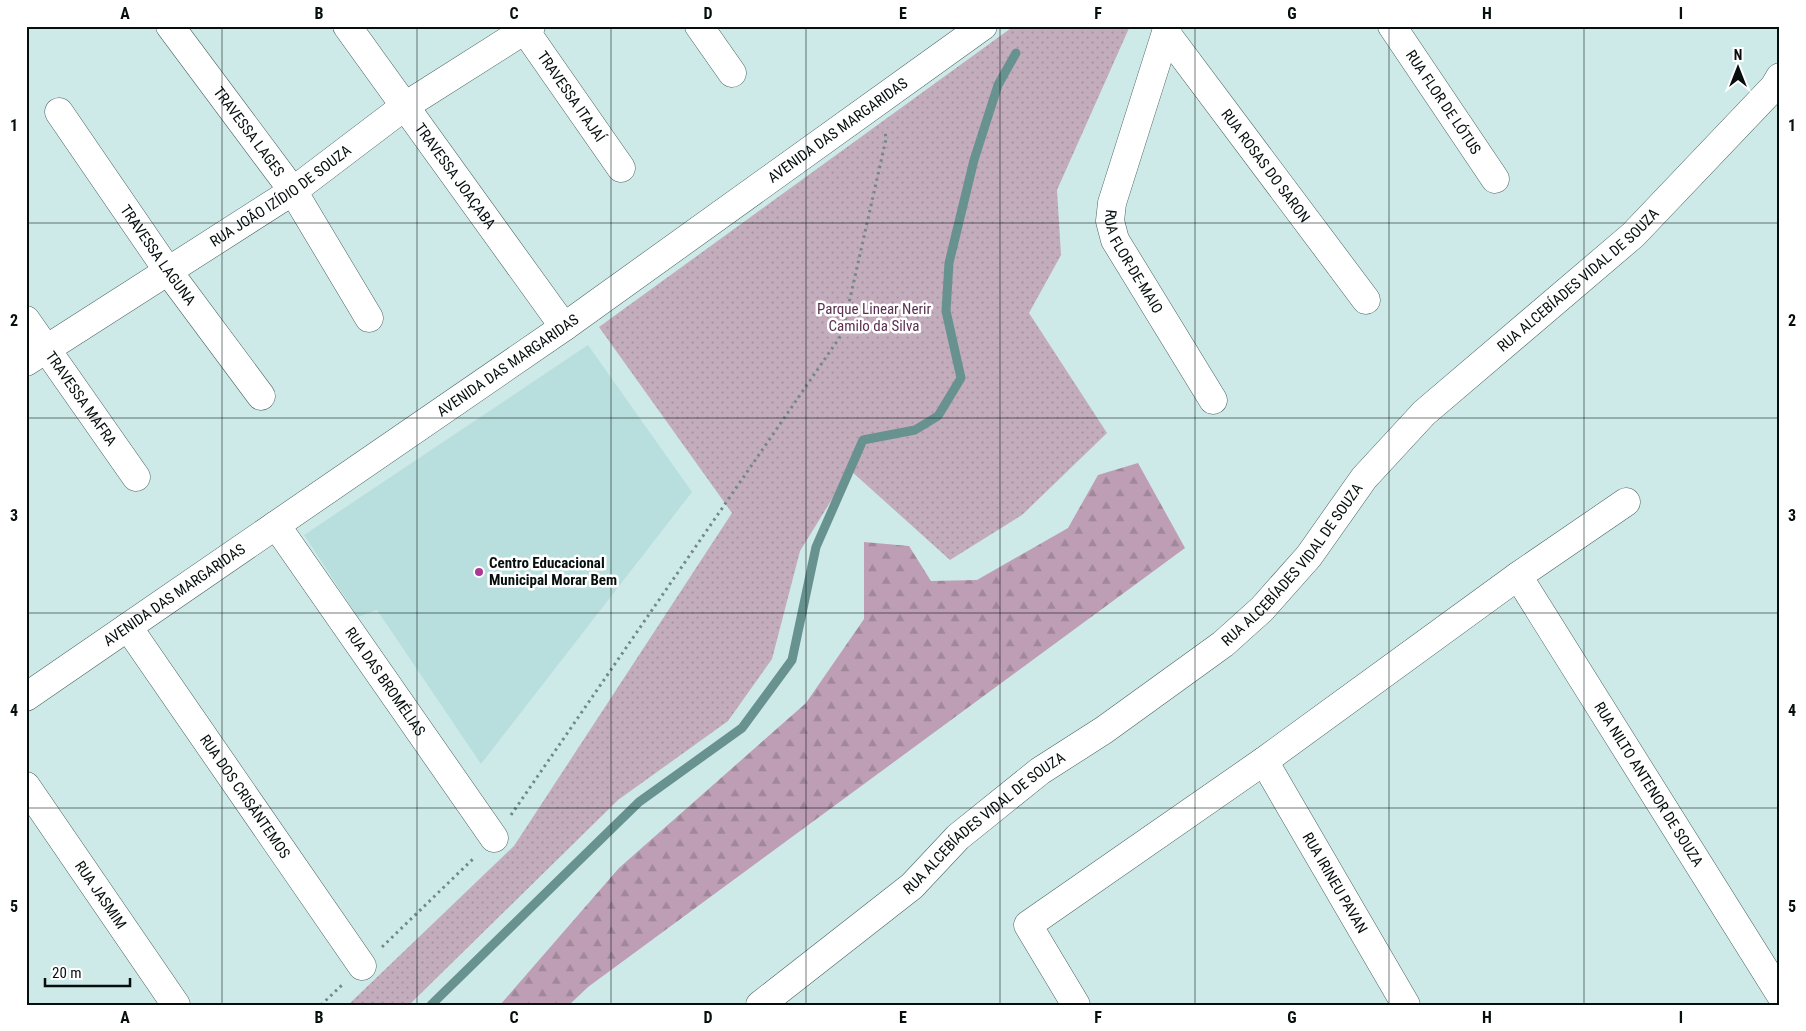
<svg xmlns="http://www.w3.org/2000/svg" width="1806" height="1031" viewBox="0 0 1806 1031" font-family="'Roboto Condensed',sans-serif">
<defs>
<pattern id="forest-firs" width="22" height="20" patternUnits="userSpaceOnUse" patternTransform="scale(1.25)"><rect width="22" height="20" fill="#bd9eb4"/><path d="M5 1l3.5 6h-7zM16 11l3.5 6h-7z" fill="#a1879a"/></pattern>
<pattern id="park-dots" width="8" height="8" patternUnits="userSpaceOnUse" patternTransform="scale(1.25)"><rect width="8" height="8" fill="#c3acbc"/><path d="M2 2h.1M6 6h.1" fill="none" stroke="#a693a0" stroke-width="1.8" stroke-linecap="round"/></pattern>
</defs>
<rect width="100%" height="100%" fill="#cdeae8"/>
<path fill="#b8dfdd" d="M588,345l104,147 -211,272 -104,-154 -19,7 -54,-82z"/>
<path fill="url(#forest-firs)" d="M1138,463l47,85 -597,439 -19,18h-69l119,-137 187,-165 58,-84v-77l45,4 22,35 46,-1 91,-52 30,-53z"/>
<path fill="url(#park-dots)" d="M1014,26h116l-73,164 4,65 -32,58 78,120 -85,82 -72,45 -100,-90 -50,81 -28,108 -44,62 -110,79 -209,205h-61l166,-159 218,-333 -133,-186z"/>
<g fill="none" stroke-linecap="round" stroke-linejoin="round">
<path stroke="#689290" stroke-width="9" d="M431,1005l208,-203 103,-74 50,-68 24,-113 47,-107 52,-10 23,-14 23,-38 -15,-67 3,-48 25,-103 24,-75 18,-32"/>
<g stroke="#4a6362" stroke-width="29">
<g id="minor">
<path id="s1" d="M170,26l123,165 76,127"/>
<path id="s2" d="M347,26l217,301"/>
<path id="s3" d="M522,26l99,142"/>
<path d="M699,26l33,47"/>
<path id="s4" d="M1168,26l-56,177 -2,18 5,19 98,160"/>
<path id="s5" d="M1392,26l103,153"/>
<path id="s6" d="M1166,33l200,267"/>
<path id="s7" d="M59,112l109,159 93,125"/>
<path id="s8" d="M26,320l110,157"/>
<path id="s9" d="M26,362l267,-171 112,-85 126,-80"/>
<path id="s10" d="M276,525l218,313"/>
<path id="s11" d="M1518,576l262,418"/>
<path id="s12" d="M128,627l234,339"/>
<path id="s13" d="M26,697l538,-370 419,-301"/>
<path id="s14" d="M1264,761l142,244"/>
<path id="s15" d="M26,786l150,219"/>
<path id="s16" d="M760,1005l152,-119 46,-49 82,-66 64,-41 119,-86 39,-35 47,-53 55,-78 60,-65 209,-178 141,-148 6,-10"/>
<path d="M1076,1005l-48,-80 236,-164 254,-185 108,-74"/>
</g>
</g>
<path stroke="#748886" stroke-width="3" stroke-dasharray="2.5 4" stroke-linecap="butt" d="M511,815l331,-481 44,-195 -1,-8
M382,947l92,-89
M321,1005l22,-21"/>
<use href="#minor" stroke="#fff" stroke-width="28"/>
</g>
<path fill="none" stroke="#060f0e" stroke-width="1" stroke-opacity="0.55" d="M222,26v979M417,26v979M611,26v979M806,26v979M1000,26v979M1195,26v979M1389,26v979M1584,26v979M26,223h1754M26,418h1754M26,613h1754M26,808h1754"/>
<circle fill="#aa3894" stroke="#fff" stroke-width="2" cx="479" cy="572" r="5"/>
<g text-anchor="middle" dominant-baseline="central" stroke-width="5" stroke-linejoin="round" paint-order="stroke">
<g font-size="15" fill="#060f0e" stroke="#fff">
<text stroke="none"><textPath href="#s3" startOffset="86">TRAVESSA ITAJAÍ</textPath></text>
<text stroke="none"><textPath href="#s5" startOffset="92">RUA FLOR DE LÓTUS</textPath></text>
<text stroke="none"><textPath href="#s13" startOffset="990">AVENIDA DAS MARGARIDAS</textPath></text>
<text stroke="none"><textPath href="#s1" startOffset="132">TRAVESSA LAGES</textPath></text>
<text stroke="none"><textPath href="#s6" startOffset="166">RUA ROSAS DO SARON</textPath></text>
<text stroke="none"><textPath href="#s2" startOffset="185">TRAVESSA JOAÇABA</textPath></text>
<text stroke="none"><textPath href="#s9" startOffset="304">RUA JOÃO IZÍDIO DE SOUZA</textPath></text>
<text stroke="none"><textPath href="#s7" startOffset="174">TRAVESSA LAGUNA</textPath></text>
<text stroke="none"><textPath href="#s4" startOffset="250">RUA FLOR-DE-MAIO</textPath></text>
<text stroke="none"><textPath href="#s16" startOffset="1099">RUA ALCEBÍADES VIDAL DE SOUZA</textPath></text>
<text stroke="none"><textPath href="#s13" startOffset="585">AVENIDA DAS MARGARIDAS</textPath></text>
<text stroke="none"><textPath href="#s8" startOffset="96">TRAVESSA MAFRA</textPath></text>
<text stroke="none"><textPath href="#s16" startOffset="694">RUA ALCEBÍADES VIDAL DE SOUZA</textPath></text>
<text stroke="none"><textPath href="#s13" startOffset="180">AVENIDA DAS MARGARIDAS</textPath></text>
<text stroke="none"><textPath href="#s10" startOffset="191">RUA DAS BROMÉLIAS</textPath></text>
<text stroke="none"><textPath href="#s11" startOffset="246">RUA NILTO ANTENOR DE SOUZA</textPath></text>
<text stroke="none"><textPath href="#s12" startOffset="206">RUA DOS CRISÂNTEMOS</textPath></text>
<text stroke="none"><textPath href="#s16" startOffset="289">RUA ALCEBÍADES VIDAL DE SOUZA</textPath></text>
<text stroke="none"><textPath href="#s14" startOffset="141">RUA IRINEU PAVAN</textPath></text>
<text stroke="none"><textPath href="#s15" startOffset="132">RUA JASMIM</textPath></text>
</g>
<g font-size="15" fill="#592f4f" stroke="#fff">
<text x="874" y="309">Parque Linear Nerir<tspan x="874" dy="17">Camilo da Silva</tspan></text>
</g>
<g font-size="15" font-weight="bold" fill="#060f0e" stroke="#fff" text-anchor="start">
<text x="489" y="563">Centro Educacional<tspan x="489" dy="17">Municipal Morar Bem</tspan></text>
</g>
</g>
<rect width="1806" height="1031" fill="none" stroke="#ffffff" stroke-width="55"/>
<g transform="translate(1738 68)" stroke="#ffffff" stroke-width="4" paint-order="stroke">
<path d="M0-4L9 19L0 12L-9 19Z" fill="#060f0e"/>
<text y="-8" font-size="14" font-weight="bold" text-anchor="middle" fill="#060f0e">N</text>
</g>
<path d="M45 978v8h85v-8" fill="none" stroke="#060f0e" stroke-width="2.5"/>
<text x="52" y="978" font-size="15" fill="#060f0e" stroke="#ffffff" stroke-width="4" paint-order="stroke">20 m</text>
<rect x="28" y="28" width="1750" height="976" fill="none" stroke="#060f0e" stroke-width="2"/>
<g font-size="16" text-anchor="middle" font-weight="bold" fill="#060f0e">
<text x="125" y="19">A</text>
<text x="319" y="19">B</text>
<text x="514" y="19">C</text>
<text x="708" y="19">D</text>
<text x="903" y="19">E</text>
<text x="1098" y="19">F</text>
<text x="1292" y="19">G</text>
<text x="1487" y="19">H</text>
<text x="1681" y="19">I</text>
<text x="14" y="131">1</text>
<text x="1792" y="131">1</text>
<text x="14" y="326">2</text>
<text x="1792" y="326">2</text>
<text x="14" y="521">3</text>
<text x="1792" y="521">3</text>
<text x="14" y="716">4</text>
<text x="1792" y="716">4</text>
<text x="14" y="912">5</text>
<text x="1792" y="912">5</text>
<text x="125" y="1023">A</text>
<text x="319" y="1023">B</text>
<text x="514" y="1023">C</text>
<text x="708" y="1023">D</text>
<text x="903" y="1023">E</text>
<text x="1098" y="1023">F</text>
<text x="1292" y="1023">G</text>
<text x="1487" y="1023">H</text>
<text x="1681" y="1023">I</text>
</g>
</svg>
